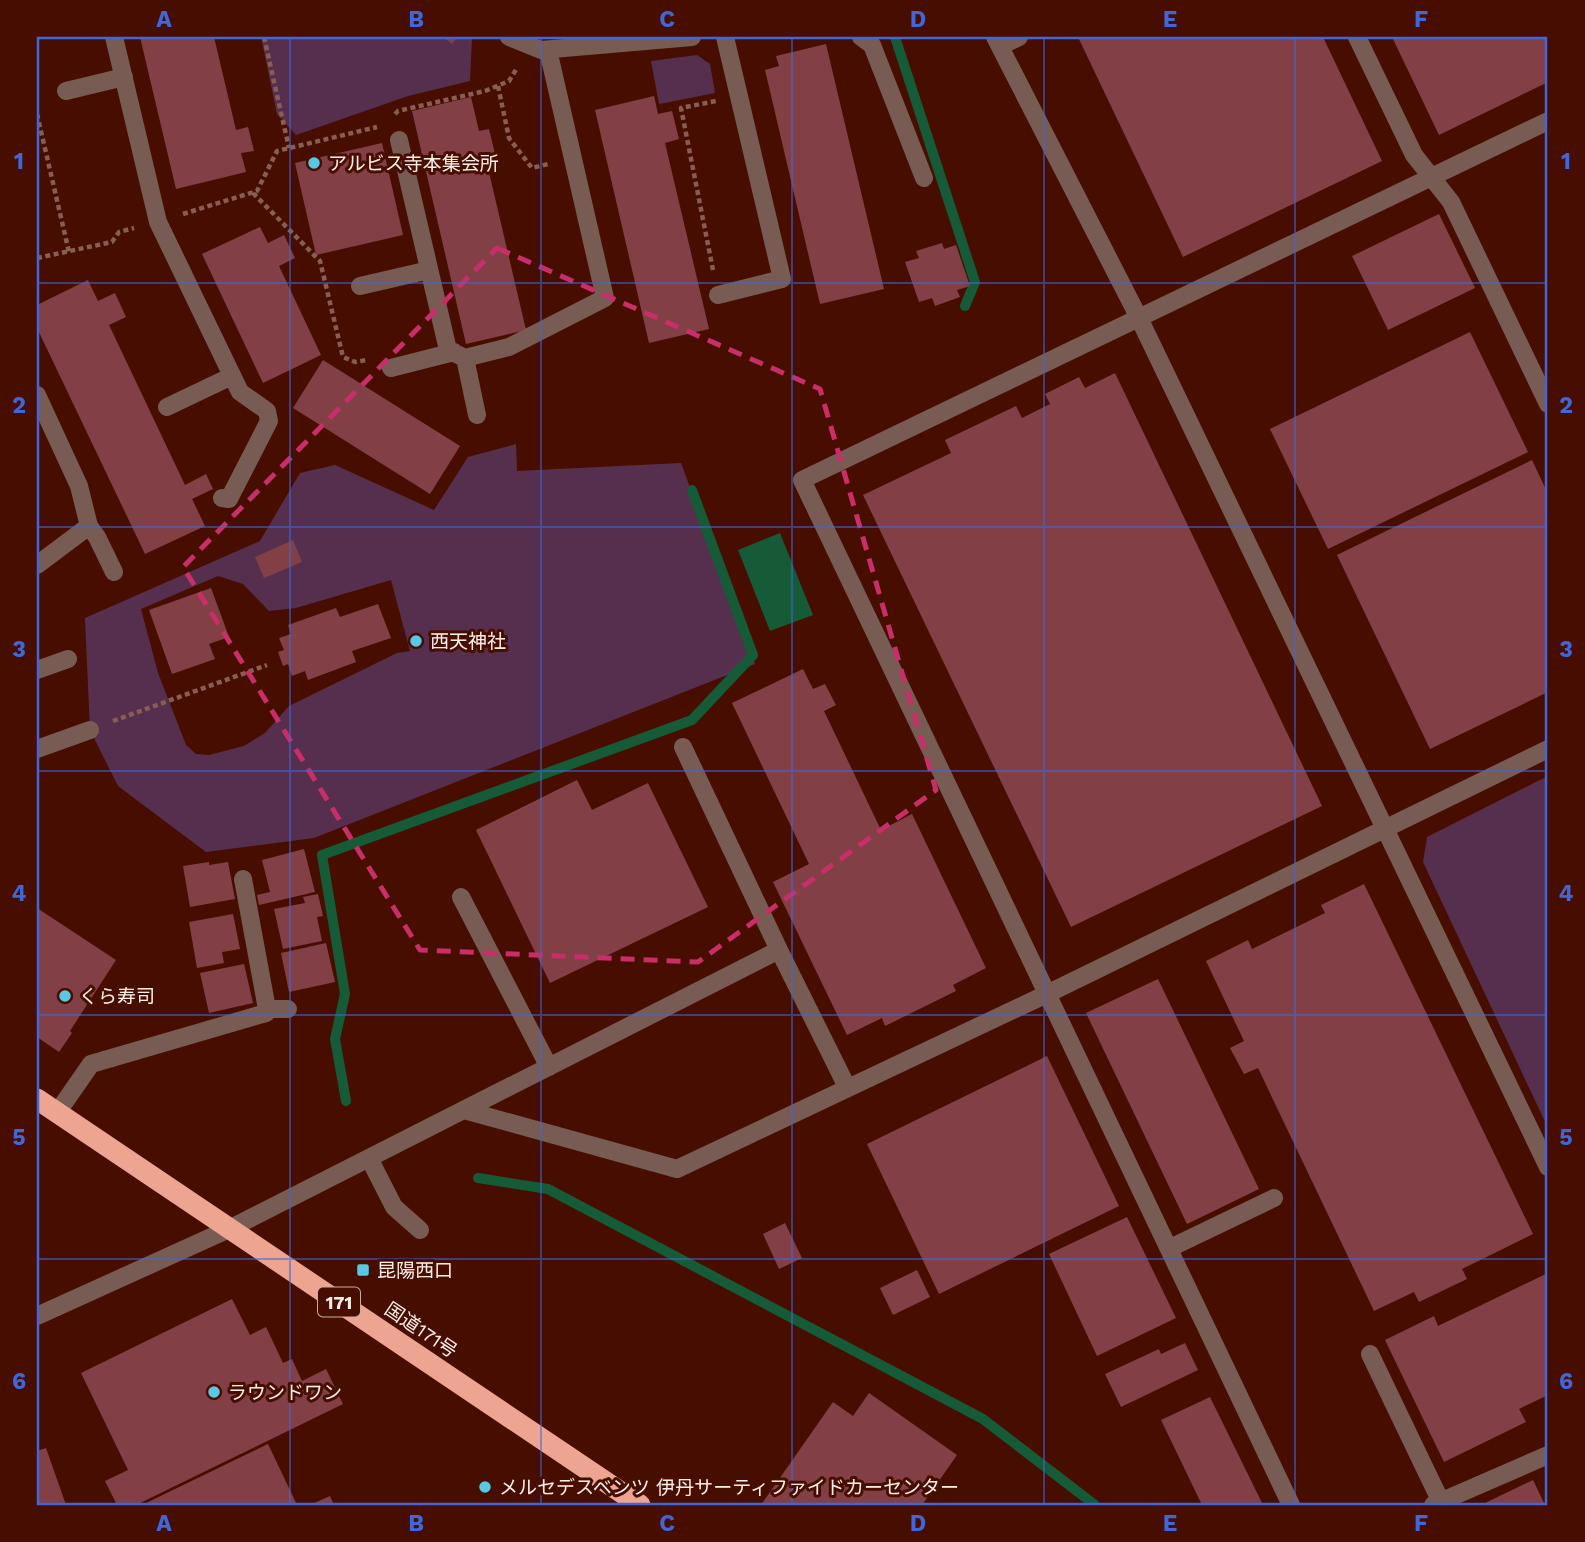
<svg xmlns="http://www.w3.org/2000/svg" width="1585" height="1542" viewBox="0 0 1585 1542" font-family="'Work Sans','Noto Sans JP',sans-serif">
<rect width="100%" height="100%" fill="#470e00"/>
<path fill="#572f4e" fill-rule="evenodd" d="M261,37h211l-2,44 -62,15 -112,39 -19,-21z
M697,55l13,9 5,29 -56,11 -8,-43z
M516,444l1,27 164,-8 74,201 -441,174 -108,14 -88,-66 -28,-56 -5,-112 175,-77 40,-68 35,-8 99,45 34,-53zM218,576l25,8 26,27 27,-3 95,-28 19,71 -13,2 -108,53 -24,27 -21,13 -35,9 -13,-1 -10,-9 -28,-72 -17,-64z
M1548,776v352l-125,-266 4,-25z"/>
<path fill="#155b37" d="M780,533l33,82 -43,16 -32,-81z"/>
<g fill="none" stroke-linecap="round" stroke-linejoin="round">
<path stroke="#155b37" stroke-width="10" d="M895,37l80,245 -10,24
M346,1101l-11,-62 10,-45 -23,-139 370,-135 61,-65 -61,-165
M478,1178l70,11 435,230 112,86"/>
</g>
<path fill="#824046" d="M140,37h74l22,93 12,-3 6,24 -13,2 5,19 -70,17z
M443,37h14l-5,7z
M1078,37h245l59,124 -199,96z
M1392,37h156v45l-109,53z
M826,44l58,245 -64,15 -55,-234 14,-4 -3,-10z
M654,96l4,18 14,-3 7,28 -14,4 44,186 -60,14 -54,-233z
M471,97l8,34 10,-2 9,37 -10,2 38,162 -60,14 -54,-233z
M382,143l21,92 -87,20 -21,-92z
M1439,214l36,74 -87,42 -36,-74z
M260,227l8,16 16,-8 11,23 -16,8 42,89 -58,28 -61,-129z
M942,243l2,6 12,-4 14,41 -13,4 3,7 -25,9 -3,-8 -13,4 -14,-40 14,-4 -3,-7z
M88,280l10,21 17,-8 11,24 -17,8 76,160 21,-11 7,15 -21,10 13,27 -60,28 -108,-226v-23z
M1470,332l58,120 -200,97 -58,-120z
M323,360l137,86 -30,48 -137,-86z
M1115,373l207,433 -251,121 -208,-432 88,-42 -6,-13 71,-34 6,12 28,-14 -5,-10 34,-17 6,11z
M1532,460l16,34v198l-118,57 -93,-194z
M293,540l9,22 -38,16 -9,-21z
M211,588l18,49 -20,7 6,15 -43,15 -23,-64z
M378,604l13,34 -39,13 4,11 -48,18 -3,-9 -13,5 -4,-12 -5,2 -5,-14 6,-2 -5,-12 12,-4 -3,-9 48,-17 4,9z
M803,669l10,20 12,-5 11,21 -12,6 57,119 31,-16 74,154 -33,17 3,6 -71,35 -3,-8 -35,17 -74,-153 36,-18 -77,-161z
M577,780l15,30 56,-27 60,124 -158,76 -74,-153z
M304,849l11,43 -56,13 -2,-10 13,-3 -8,-32z
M209,862v3l19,-3 7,37 -45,8 -7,-41z
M1364,884l169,350 -71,35 5,10 -48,23 -5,-10 -40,19 -116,-243 -14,6 -14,-26 14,-7 -38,-80 42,-21 4,9 73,-36 -4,-8z
M318,894l5,22 -6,1 5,24 -39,8 -9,-40 31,-6 -2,-6z
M37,908l79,52 -46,71 2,2 -13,19 -22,-15z
M233,914l7,35 -18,3 2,11 -27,5 -8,-46z
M326,943l9,39 -46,10 -8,-39z
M244,964l9,39 -44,10 -9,-40z
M1158,979l101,210 -72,35 -101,-211z
M1047,1056l72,150 -180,88 -72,-150z
M1127,1217l49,101 -79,38 -48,-102z
M785,1223l17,35 -23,11 -16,-35z
M917,1270l13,27 -37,18 -13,-27z
M1548,1273v122l-29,14 7,13 -82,40 -59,-122 49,-24 4,10z
M232,1299l18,36 16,-8 17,36 9,-4 10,22 24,-12 17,35 -207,101h-19l-12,-24 23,-11 -47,-97z
M1185,1343l13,27 -77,37 -16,-33 54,-25 2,5z
M869,1393l88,62 -35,50h-161l72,-103 20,14z
M1210,1397l53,108h-61l-41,-85z
M268,1444l29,61h-155z
M46,1448l20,57h-29v-54z
M1533,1480l12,25h-64z
M330,1496l4,9h-24z"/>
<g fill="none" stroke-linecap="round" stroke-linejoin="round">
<path stroke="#885e54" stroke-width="4.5" stroke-dasharray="5 3.5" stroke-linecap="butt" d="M264,37l25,111
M498,86l11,52 23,30 16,-4
M37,114l32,138
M395,114l3,-3 87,-20 24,-10 8,-13
M253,193l67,68 23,96 12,5 12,-2
M183,214l74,-23 20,-40 100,-24
M37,258l75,-16 7,-10 15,-4
M713,270l-32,-162 35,-7
M113,721l154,-56"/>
<path stroke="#785b53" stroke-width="18" d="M114,37l44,185 82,170 27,19 2,10 -40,78 -7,-1
M509,37l32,13 151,-13
M861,37l11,8 52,133
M995,37l144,281 409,849
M1357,37l57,118 37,47 97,202
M1000,46l19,-9
M66,91l58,-14
M399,140l49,210 17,8 44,-11 96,-49 -57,-248
M360,286l69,-16
M718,295l64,-16 -57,-242
M465,358l12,57
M391,368l63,-16
M37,395l42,91 10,40 -52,39
M167,407l65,-31
M89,526l8,11 17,35
M37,670l31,-11
M683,747l96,203 68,137
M37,749l53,-19
M461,897l88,170
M267,1009h21
M464,1110l213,59 372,-176 499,-244
M57,1113l34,-49 175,-51 1,-4 -24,-130
M369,1158l25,49 26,23
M1170,1248l104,-50
M37,1316l192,-87 550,-279
M1370,1354l71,148
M1291,1505l-489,-1025 746,-359
M1433,1505l115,-50"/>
<path stroke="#eda591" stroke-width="21" d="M37,1099l603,406"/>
</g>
<path fill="none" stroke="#c82e69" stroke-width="5" stroke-dasharray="14 9" stroke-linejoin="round" d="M497,248l323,141 116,401 -238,172 -278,-12 -237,-383z"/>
<path fill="none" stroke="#3f66db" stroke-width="2" stroke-opacity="0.55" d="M290,37v1468M541,37v1468M792,37v1468M1044,37v1468M1295,37v1468M37,283h1511M37,527h1511M37,771h1511M37,1015h1511M37,1259h1511"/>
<g fill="#58c9e3" stroke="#470e00" stroke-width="2.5">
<circle cx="314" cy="163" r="7"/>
<circle cx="416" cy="641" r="7"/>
<circle cx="65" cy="996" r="7"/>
<rect x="356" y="1263" width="14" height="14" rx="3.5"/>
<circle cx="214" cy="1392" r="7"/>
<circle cx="485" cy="1487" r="7"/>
</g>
<g text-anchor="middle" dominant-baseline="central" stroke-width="6" stroke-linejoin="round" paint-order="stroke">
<rect fill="#470e00" stroke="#c8aca4" stroke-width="2" x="318" y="1287.5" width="42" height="29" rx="5"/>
<g font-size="18" font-weight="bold" fill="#ffefeb">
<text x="339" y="1302">171</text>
</g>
<g font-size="19" fill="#ffefeb" stroke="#470e00" text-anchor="start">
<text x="328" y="163">アルビス寺本集会所</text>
<text x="430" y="641">西天神社</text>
<text x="79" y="996">くら寿司</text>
<text x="377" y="1270">昆陽西口</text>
<text x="228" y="1392">ラウンドワン</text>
<text x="499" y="1487">メルセデスベンツ 伊丹サーティファイドカーセンター</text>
</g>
<g font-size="19" fill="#ffefeb" stroke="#470e00">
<text transform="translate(421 1330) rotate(34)">国道171号</text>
</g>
</g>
<rect width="1585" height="1542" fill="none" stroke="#470e00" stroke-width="77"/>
<rect x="38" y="38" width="1508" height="1466" fill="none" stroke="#3f66db" stroke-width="2.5"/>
<g font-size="23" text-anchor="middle" font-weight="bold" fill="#3f66db">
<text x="164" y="27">A</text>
<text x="416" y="27">B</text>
<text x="667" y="27">C</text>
<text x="918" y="27">D</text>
<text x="1170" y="27">E</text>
<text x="1421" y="27">F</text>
<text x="19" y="169">1</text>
<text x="1566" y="169">1</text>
<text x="19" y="413">2</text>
<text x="1566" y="413">2</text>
<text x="19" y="657">3</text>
<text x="1566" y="657">3</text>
<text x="19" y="901">4</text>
<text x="1566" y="901">4</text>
<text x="19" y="1145">5</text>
<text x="1566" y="1145">5</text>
<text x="19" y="1389">6</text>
<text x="1566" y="1389">6</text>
<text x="164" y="1531">A</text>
<text x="416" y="1531">B</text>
<text x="667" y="1531">C</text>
<text x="918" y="1531">D</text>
<text x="1170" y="1531">E</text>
<text x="1421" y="1531">F</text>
</g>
</svg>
